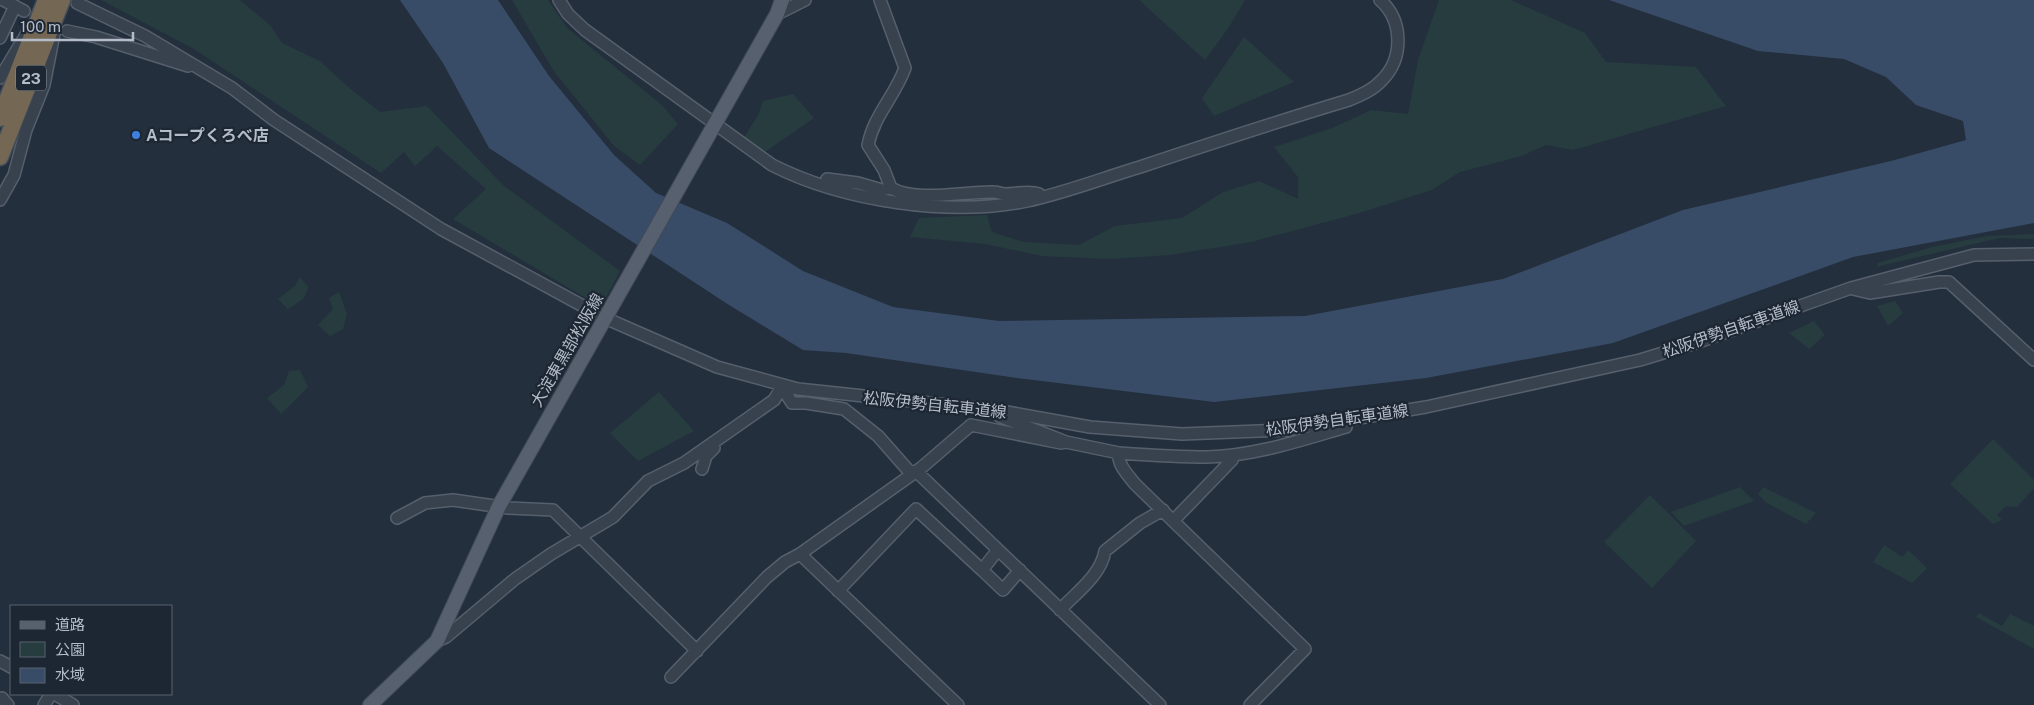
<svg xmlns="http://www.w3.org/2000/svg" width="2034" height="705" viewBox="0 0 2034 705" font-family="'Public Sans','Noto Sans JP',sans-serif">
<rect width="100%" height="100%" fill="#242f3e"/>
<path fill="#263c3f" d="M101,0h139l30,25 12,18 38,18 27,25 33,26 47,-6 76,79 117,86 -19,36 -148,-88 33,-30 -49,-43 -22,20 -11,-14 -23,21 -187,-124z
M512,0h36l19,28 95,77 16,19 -38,41 -26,-19 -61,-76z
M1139,0h106l-16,27 -24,33z
M1439,0h72l74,33 21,29 90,5 30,39 -153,44 -27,-5 -24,11 -62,16 -28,18 -76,24 -105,28 -81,13 -61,4 -67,-3 -57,-12 -75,-7 9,-19 68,-3 5,17 32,10 55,3 36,-19 67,-8 41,-26 36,-11 39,18v-22l-24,-30 58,-19 39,-18 37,4 10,-54z
M1244,37l50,45 -80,34 -12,-18z
M793,94l21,24 -49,34 -22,-13 15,-24 5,-14z
M2034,234v5l-35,-1 -123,29 2,-4 54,-16 55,-11z
M299,277l9,9c-1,13 -9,16 -20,23l-10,-10 18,-14z
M339,292l8,22 -4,15 -13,7 -12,-11 15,-16 -4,-11z
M1895,301l8,12 -15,13 -11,-20z
M1814,321l11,14 -16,14 -20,-16z
M300,370l8,17 -27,27 -14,-16 17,-13 5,-14z
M659,392l35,39 -56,30 -28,-28z
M1993,439l41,41v8l-17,19 -11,-1 -9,9 5,5 -9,4 -43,-40z
M1740,487l14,14 -70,25 -13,-14z
M1763,487l53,26 -10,11 -41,-22 -7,-8z
M1650,495l46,46 -44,47 -48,-46z
M1884,545l18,12 6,-7 19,18 -15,15 -39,-21z
M1979,613l23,13 8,-12 24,12v23l-58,-32z"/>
<path fill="#394c67" d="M400,0h98l51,76 65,79 42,38 71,30 76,48 90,36 106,14 306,-5 198,-37 180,-69 208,-49 75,-21 -3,-19 -47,-16 -30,-28 -42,-18 -86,-8 -149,-51h425v223l-181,34 -240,86 -187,35 -212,24 -197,-24 -171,-25 -43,-3 -74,-45 -240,-157 -46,-85z"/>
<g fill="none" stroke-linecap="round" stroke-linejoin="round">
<g stroke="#565f6c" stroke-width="14">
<path id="minor" d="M3,0l21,11
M559,0l9,14 17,16 187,135c71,36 177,52 255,36 38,-8 76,-23 113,-34 69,-23 139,-46 209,-67 12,-5 24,-10 33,-20 22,-22 21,-60 -2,-80
M77,3l68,33 87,52 42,32 167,109 164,89 112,49 81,22 198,21 94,17 92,7 104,-4 140,-23 214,-47 56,-17 155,-55 123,-33 60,-1
M777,14l28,-14
M67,31l29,6 92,29
M0,38l15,-32
M0,78l30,-50
M827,179l31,4 24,7 9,-2 -7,-18 -16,-25c6,-30 27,-49 37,-77l-25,-68
M891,188c24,15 75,3 103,4 4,0 7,2 11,2 11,0 24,-4 34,0
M0,200l14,-25 12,-45 18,-45 11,-56
M1853,289l17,4 69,-11h10l85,78
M782,387l10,16h14l38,6 34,27 30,34 11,4 241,231
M999,416l67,26 53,11c-2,11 9,22 16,31l170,165 -55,56
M1119,453c29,2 59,4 88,4 48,-1 94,-17 139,-30
M702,469l4,-13 8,-8
M397,518l28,-15 28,-3 55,8 45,2 144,141
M1174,520l58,-60 2,-5
M998,550l-16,20 21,20 17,-20
M800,554l158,151
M838,591l78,-82 66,61
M1060,610c17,-18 41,-35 45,-59l35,-28 23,-13
M437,641l9,-4 69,-58 36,-25 62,-37 35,-36 36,-18 90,-63 8,-13
M0,661l11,6
M671,677l96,-100 18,-15 15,-8 121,-86 50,-43 90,18 5,-1
M55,694l18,11
M2,698l6,7
M44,705l7,-11"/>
</g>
<g stroke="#414a57" stroke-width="16">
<path id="major" d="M370,705l67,-64 62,-135 278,-492 5,-14"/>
</g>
<g stroke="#434c59" stroke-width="19">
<path id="highway" d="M0,118l46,-118
M0,157l62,-157"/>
</g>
<use href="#minor" stroke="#38414e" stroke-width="11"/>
<use href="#major" stroke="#56606e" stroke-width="14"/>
<use href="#highway" stroke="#746855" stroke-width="16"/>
</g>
<circle fill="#3f7fe0" stroke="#1d2633" stroke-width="2" cx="136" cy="135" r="5"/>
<g text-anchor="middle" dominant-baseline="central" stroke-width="4.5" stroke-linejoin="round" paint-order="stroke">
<rect fill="#1d2633" stroke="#878f9c" stroke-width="1" x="16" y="65.5" width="30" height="25" rx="4"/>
<g font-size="15" font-weight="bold" fill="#b4bcc9">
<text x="31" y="78">23</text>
</g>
<g font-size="16" font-weight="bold" fill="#b4bcc9" stroke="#1d2633" text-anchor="start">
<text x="146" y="135">Aコープくろべ店</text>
</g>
<g font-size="16" fill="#b4bcc9" stroke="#1d2633">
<text transform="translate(1731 329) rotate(-19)">松阪伊勢自転車道線</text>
<text transform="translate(567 350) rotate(-60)">大淀東黒部松阪線</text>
<text transform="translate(935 405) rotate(6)">松阪伊勢自転車道線</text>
<text transform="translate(1337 420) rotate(-8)">松阪伊勢自転車道線</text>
</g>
</g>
<rect x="10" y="605" width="162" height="90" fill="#1d2633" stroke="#59626f"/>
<rect x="20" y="621" width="25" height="8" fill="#56606e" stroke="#59626f"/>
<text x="55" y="630" font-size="15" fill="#b4bcc9">道路</text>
<rect x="20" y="642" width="25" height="15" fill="#263c3f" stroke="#59626f"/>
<text x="55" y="655" font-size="15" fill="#b4bcc9">公園</text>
<rect x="20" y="668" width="25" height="15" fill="#394c67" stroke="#59626f"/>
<text x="55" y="680" font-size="15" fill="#b4bcc9">水域</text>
<path d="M12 32v8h121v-8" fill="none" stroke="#b4bcc9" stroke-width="2.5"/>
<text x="20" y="32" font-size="15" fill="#b4bcc9" stroke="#1d2633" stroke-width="4" paint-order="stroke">100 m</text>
</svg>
